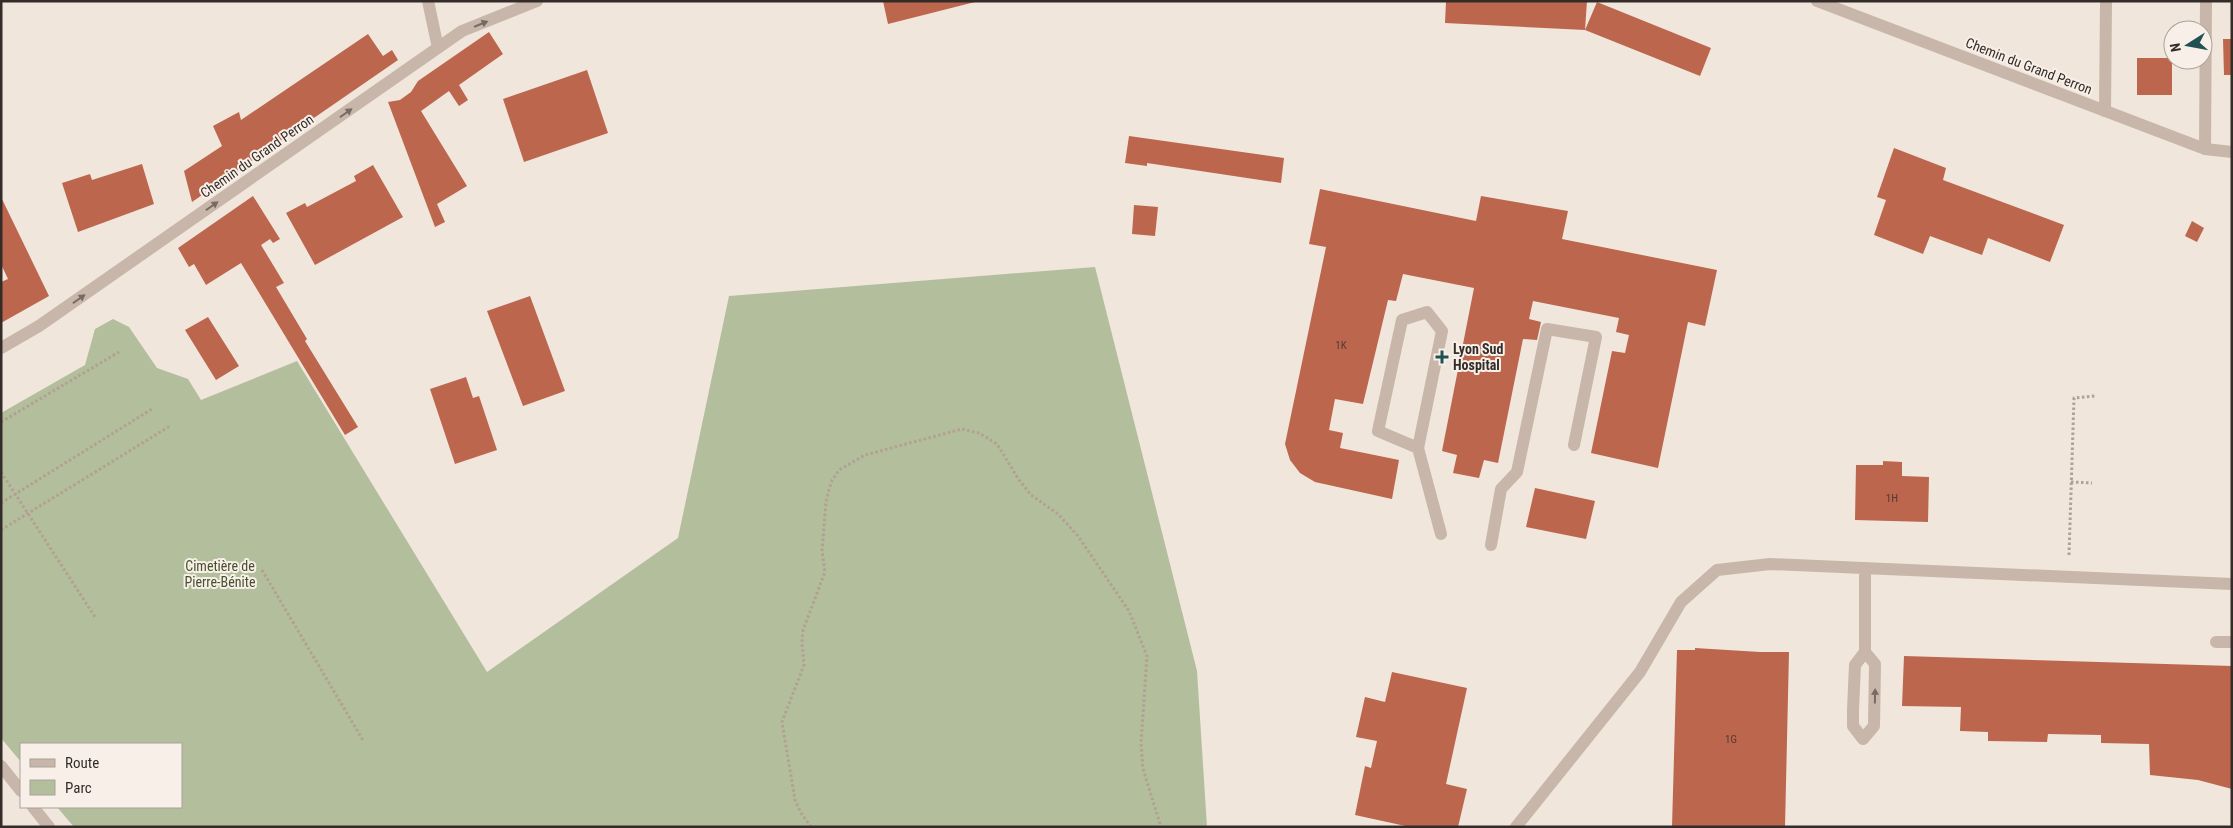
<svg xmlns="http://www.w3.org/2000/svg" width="2233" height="828" viewBox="0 0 2233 828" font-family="'Roboto Condensed',sans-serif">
<rect width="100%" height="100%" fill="#f0e6dc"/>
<path fill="#b3be9d" d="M1095,267l102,404 10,156h-1133l-17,-20h124v-63h-160v18l-20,-24v-325l84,-48 10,-36 18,-10 16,8 28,41 31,11 13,21 96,-39 190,311 191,-134 51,-242z"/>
<path fill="#bc664e" d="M883,1h92v1l-87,22z
M1446,1h141l-2,29 12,-28 114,46 -11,28 -115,-46 -140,-7z
M489,32l14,22 -44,31 9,15 -9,6 -10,-15 -28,20 46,75 -30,18 8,18 -10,5 -47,-125 12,-2 11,-8 7,-11z
M368,34l15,22 9,-6 6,10 -206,142 -8,-31 38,-25 -9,-20 26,-14 2,8z
M2223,39h9v36h-8z
M2137,58h35v37h-35z
M587,70l21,63 -84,29 -21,-63z
M1129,136l155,22 -3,25 -134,-20v3l-22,-3z
M1894,148l52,20 -3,12 121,45 -14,37 -62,-24 -6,17 -52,-19 -7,18 -49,-19 12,-35 -9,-3z
M142,164l12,40 -76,28 -16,-49 28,-9 2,6z
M373,165l30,52 -88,48 -29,-52 19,-10 2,4 49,-26 -2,-5z
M1320,189l156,32 5,-25 87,15 -6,28 155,31 -12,56 -17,-4 -30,146 -67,-15 21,-102 13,2 4,-18 -13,-3 3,-14 -86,-17 -4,18 12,3 -4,18 -14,-1 -25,124 -14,-3 -5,18 -26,-5 4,-18 -15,-4 32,-163 -71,-14 -7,27 -8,-1 -25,104 -28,-5 -6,31 14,3 -3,15 59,12 -7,39 -77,-17 -15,-9 -10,-13 -5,-16 41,-197 -17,-3z
M253,196l27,43 -7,4 -3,-4 -9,6 23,38 -8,4 31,52 -2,2 53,86 -13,8 -104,-172 -35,22 -12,-21 -5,3 -11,-19z
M1,197l48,99 -48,27v-41l7,-3 -7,-15z
M1134,205l24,2 -3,29 -23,-2z
M2192,221l12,7 -7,14 -12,-6z
M530,296l35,95 -42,15 -36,-95z
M208,317l31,49 -23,14 -31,-50z
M466,377l7,21 6,-2 18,54 -42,14 -25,-75z
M1883,461l19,1v14l27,1 -1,45 -73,-2 1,-55h27z
M1535,488l60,13 -9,38 -60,-12z
M1695,648l65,4h29l-4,175h-113l5,-177h18z
M1904,656l328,10v123l-34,-9 -48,-5 -1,-31 -48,-1v-8l-53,-1 -1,8 -59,-1v-9l-28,-1 1,-24 -59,-1z
M1392,672l75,16 -21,96 21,5 -9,38h-48l-55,-12 10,-49 6,2 6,-27 -21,-4 9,-40 20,5z"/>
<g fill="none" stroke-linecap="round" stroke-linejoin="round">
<path stroke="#b2a093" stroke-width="3" stroke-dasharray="2.5 2.5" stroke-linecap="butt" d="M1,422l118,-70
M1,472l94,145
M2071,482l21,1
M1,503l151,-94
M1,530l169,-104
M2069,555l5,-157 21,-2
M262,570l102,172
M811,827l-10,-14 -6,-13 -13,-78 22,-57 -2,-22 1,-13 22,-58 -3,-21 4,-49 5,-20 8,-12 26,-15 97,-26 17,4 18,11 22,36 12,15 27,19 20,22 51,75 18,45 -6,87 2,26 18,58"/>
<path stroke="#c7b6a9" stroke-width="12" d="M1418,448l-40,-17 24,-111 25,-8 15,19 -24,117 23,86
M1491,545l10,-56 16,-17 30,-143 49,8 -22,108
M1865,568v84l-10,13 -2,45v16l10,13 11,-13 1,-62 -10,-12
M2216,642h16
M1516,827l124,-155 41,-70 36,-32 53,-6 462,20"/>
<path stroke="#c7b6a9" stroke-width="12" d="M428,1l10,47
M2105,111l1,-110
M2205,149l1,-148
M1,348l38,-22 423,-295 75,-30
M1,766l20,25
M33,807l16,20"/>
<path stroke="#c7b6a9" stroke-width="12" d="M1817,1l388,148 27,3"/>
</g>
<defs><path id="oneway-solid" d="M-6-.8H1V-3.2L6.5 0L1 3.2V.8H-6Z" transform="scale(1.25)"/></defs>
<g fill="#766a62">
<use href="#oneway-solid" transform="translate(481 24) rotate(-22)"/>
<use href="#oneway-solid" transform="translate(346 113) rotate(-35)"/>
<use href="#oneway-solid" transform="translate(212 206) rotate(-35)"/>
<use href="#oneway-solid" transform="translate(79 299) rotate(-35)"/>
<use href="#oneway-solid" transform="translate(1875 696) rotate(-89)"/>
</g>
<path fill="#215153" stroke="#f8f0e8" stroke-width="2" d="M1439.5 349.5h5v5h5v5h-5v5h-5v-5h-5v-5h5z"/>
<g text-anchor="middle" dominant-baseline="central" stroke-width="4" stroke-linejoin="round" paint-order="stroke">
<g font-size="11" fill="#563a32">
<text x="1341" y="345">1K</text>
<text x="1892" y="498">1H</text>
<text x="1731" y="739">1G</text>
</g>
<g font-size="14" fill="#342c28" stroke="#f8f0e8">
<text transform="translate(2029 66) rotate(21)">Chemin du Grand Perron</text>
<text transform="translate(257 156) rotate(-35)">Chemin du Grand Perron</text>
</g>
<g font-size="14" font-weight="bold" fill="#342c28" stroke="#f8f0e8" text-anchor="start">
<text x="1453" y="349">Lyon Sud<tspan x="1453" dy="16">Hospital</tspan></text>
</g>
<g font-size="14" fill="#45512e" stroke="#f8f0e8">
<text x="220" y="566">Cimetière de<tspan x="220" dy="16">Pierre-Bénite</tspan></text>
</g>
</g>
<rect width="2233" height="828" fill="none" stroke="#342c28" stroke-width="5"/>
<rect x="20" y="743" width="162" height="65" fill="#f8f0e8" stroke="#aaa29b"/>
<rect x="30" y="759" width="25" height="8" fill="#c7b6a9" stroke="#aaa29b"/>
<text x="65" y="768" font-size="15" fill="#342c28">Route</text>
<rect x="30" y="780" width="25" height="15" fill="#b3be9d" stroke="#aaa29b"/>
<text x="65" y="793" font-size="15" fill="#342c28">Parc</text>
<g transform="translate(2188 45) rotate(259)"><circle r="24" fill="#f8f0e8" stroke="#aaa29b"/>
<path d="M0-4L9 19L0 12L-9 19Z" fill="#215153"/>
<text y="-8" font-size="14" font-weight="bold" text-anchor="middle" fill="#342c28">N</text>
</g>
</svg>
